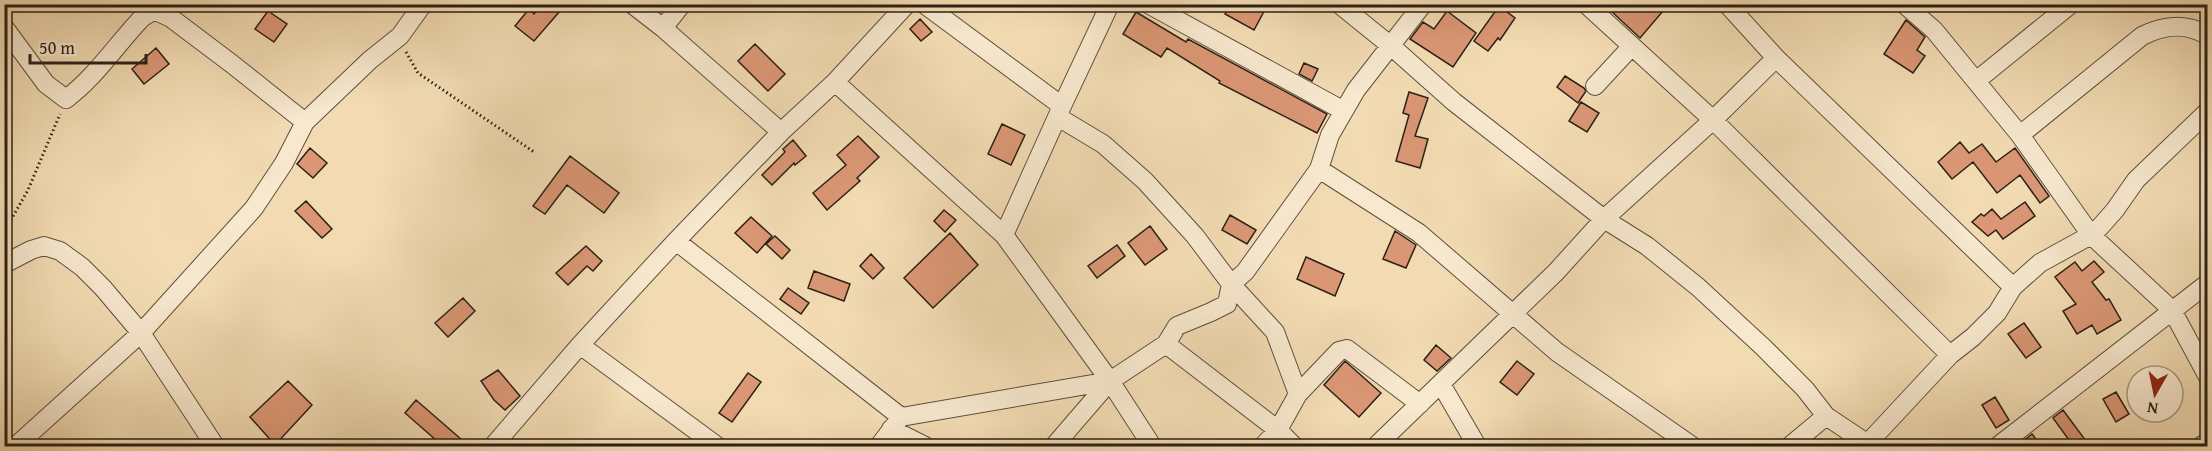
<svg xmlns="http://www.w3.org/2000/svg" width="2212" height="451" viewBox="0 0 2212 451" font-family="'Gentium Book Plus',serif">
<rect width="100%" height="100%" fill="#f2dbb3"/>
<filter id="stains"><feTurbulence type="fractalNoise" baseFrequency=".00333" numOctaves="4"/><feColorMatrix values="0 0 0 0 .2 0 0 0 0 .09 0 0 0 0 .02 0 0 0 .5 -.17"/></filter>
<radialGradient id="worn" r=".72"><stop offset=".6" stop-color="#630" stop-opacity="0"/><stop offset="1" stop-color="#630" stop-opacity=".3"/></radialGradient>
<path fill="#db9775" stroke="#2b2016" stroke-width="1.5" d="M542,4h10l8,7 -26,30 -19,-15 14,-17 5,5z
M1231,4h37l-14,26 -29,-16z
M1615,4h54l-29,34 -30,-28z
M1499,6l16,12 -15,22 -2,-2 -10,13 -14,-10z
M268,11l19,13 -13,18 -19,-13z
M1447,11l29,22 -23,34 -43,-28 13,-17 11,7z
M1136,12l50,30 2,-3 139,75 -10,19 -98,-50 1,-2 -53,-33 -6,9 -38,-23z
M920,19l12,13 -11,9 -11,-12z
M1906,20l19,17 -8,13 8,6 -12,17 -29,-19z
M755,44l30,30 -17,17 -30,-30z
M156,48l13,16 -25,20 -12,-15z
M1304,63l14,6 -6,12 -13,-7z
M1565,76l19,12 2,3 -8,12 -21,-16z
M1409,92l19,6 -13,38 13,3 -8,29 -24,-7 13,-46 -6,-2z
M1581,102l18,11 -12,19 -18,-11z
M1002,124l23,11 -14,30 -23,-11z
M858,136l21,21 -22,21 3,3 -33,29 -14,-17 33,-28 -9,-10z
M793,140l13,16 -11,9 -1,-2 -22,22 -10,-10 23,-23 -2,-3z
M1960,142l9,11 13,-9 14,18 19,-14 34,48 -9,7 -20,-28 -23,18 -24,-31 -21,17 -14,-17z
M310,148l17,15 -14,15 -16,-14z
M570,156l49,37 -15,20 -37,-28 -22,29 -12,-8z
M306,201l26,28 -10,9 -27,-27z
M2025,202l10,14 -32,23 -7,-9 -8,6 -16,-14 9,-8 3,2 8,-7 9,10z
M944,210l12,10 -11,12 -11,-11z
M1230,215l26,15 -9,14 -25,-14z
M751,217l21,19 -15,17 -22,-20z
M1150,226l17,23 -22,16 -17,-22z
M1395,231l21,14 -10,23 -23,-9z
M950,233l28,32 -45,43 -29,-30z
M775,236l15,14 -8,9 -16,-15z
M1117,245l8,11 -28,22 -9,-12z
M586,246l16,15 -9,10 -6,-5 -19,19 -12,-12z
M871,254l13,14 -11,11 -13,-13z
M1306,257l38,17 -9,22 -38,-17z
M2094,261l10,11 -12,10 14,18 3,-1 12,21 -24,14 -5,-9 -15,9 -14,-23 13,-7 -21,-27 20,-15 7,9z
M814,271l36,13 -6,17 -36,-13z
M788,288l21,15 -8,11 -21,-15z
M463,298l12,13 -27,26 -13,-14z
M2024,323l17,24 -15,11 -18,-24z
M1436,345l15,13 -14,13 -13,-11z
M1345,361l36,32 -22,24 -35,-32z
M1517,361l17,13 -17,21 -17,-13z
M498,370l22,26 -15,14 -11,-10 -13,-19z
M748,373l13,9 -29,40 -13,-9z
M288,381l24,24 -37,40 -25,-28z
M2116,392l13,22 -13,8 -13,-23z
M1995,397l14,23 -13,8 -14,-23z
M416,400l54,47h-26l-39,-34z
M2063,410l23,31 -8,6h-4l-21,-29z
M2032,434l10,13h-26z"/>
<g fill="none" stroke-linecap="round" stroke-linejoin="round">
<g stroke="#5d4f3d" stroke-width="20">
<path id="minor" d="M632,4l31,24 118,104
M924,4l138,102
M1148,4l196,107
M1339,4l52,42 63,56 150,117 43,27 51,41 65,60 42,42 21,27 45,30
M1586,4l127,116 237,235
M1727,4l49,54 237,229
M1904,4l30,26 86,105 71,100 81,75 36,67
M156,11l15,7 61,46 73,58
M4,27l42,57 20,15c30,-23 48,-51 73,-78 6,-8 16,-8 21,-17
M663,28l19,-24
M1976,81l95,-77
M835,82l169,153 106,146
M1595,86l37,-40
M1058,117l45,27 42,37 50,55 36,48 44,48 23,62
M2020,135l122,-99c22,-11 44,-14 66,0
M1319,169l100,64 138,119 135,94
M1004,235l58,-129 48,-102
M676,241l225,176
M4,264l27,-14 13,-4 16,5 22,16 21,21 38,45 74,113
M1166,344l112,86 16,16
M580,345l137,101
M1441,384l36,62
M891,429l34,17
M1868,443l82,-88 23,-18 24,-24 16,-26 27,-24 51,-28 9,-8 15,-17 21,-30 72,-69
M16,446l125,-113 113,-125 30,-45 21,-41 65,-62 30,-24 23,-32
M493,446l87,-101 96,-104 105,-109 54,-50 72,-78
M879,446l22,-29 209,-36
M1054,446l56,-65
M1152,446l-42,-65 56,-37 11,-18 34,-14 16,-8 4,-20 14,-12 74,-103 11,-34 26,-45 67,-86
M1263,446l15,-16 20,-36 41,-43 8,-2 73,55
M1376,446l180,-174 48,-53 109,-99 63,-62
M1790,446l36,-30
M1998,446l210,-163
M2201,446l7,-4"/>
</g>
<path stroke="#2b2016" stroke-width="3" stroke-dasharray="1.5 3" stroke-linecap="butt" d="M406,52l12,21 116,79
M4,232l24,-42 32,-76"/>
<use href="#minor" stroke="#f7e8ce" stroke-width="18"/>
</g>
<rect width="2212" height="451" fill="none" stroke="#f2dbb3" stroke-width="24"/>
<rect x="6" y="6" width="2200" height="439" fill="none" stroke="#2b2016" stroke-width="3"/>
<rect x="12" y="12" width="2188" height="427" fill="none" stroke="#2b2016" stroke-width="1.5"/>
<g transform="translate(2155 394) rotate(189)"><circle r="28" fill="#f7e8ce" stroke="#a59884" stroke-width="1.5"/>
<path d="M0-4.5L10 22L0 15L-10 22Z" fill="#8f2418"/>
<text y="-9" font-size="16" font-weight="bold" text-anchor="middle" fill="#2b2016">N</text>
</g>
<path d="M30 54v9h116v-9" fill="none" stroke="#2b2016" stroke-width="3"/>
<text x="39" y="54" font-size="18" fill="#2b2016" stroke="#f7e8ce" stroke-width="4.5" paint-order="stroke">50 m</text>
<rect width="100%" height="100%" filter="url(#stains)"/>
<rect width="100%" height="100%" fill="url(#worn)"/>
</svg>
